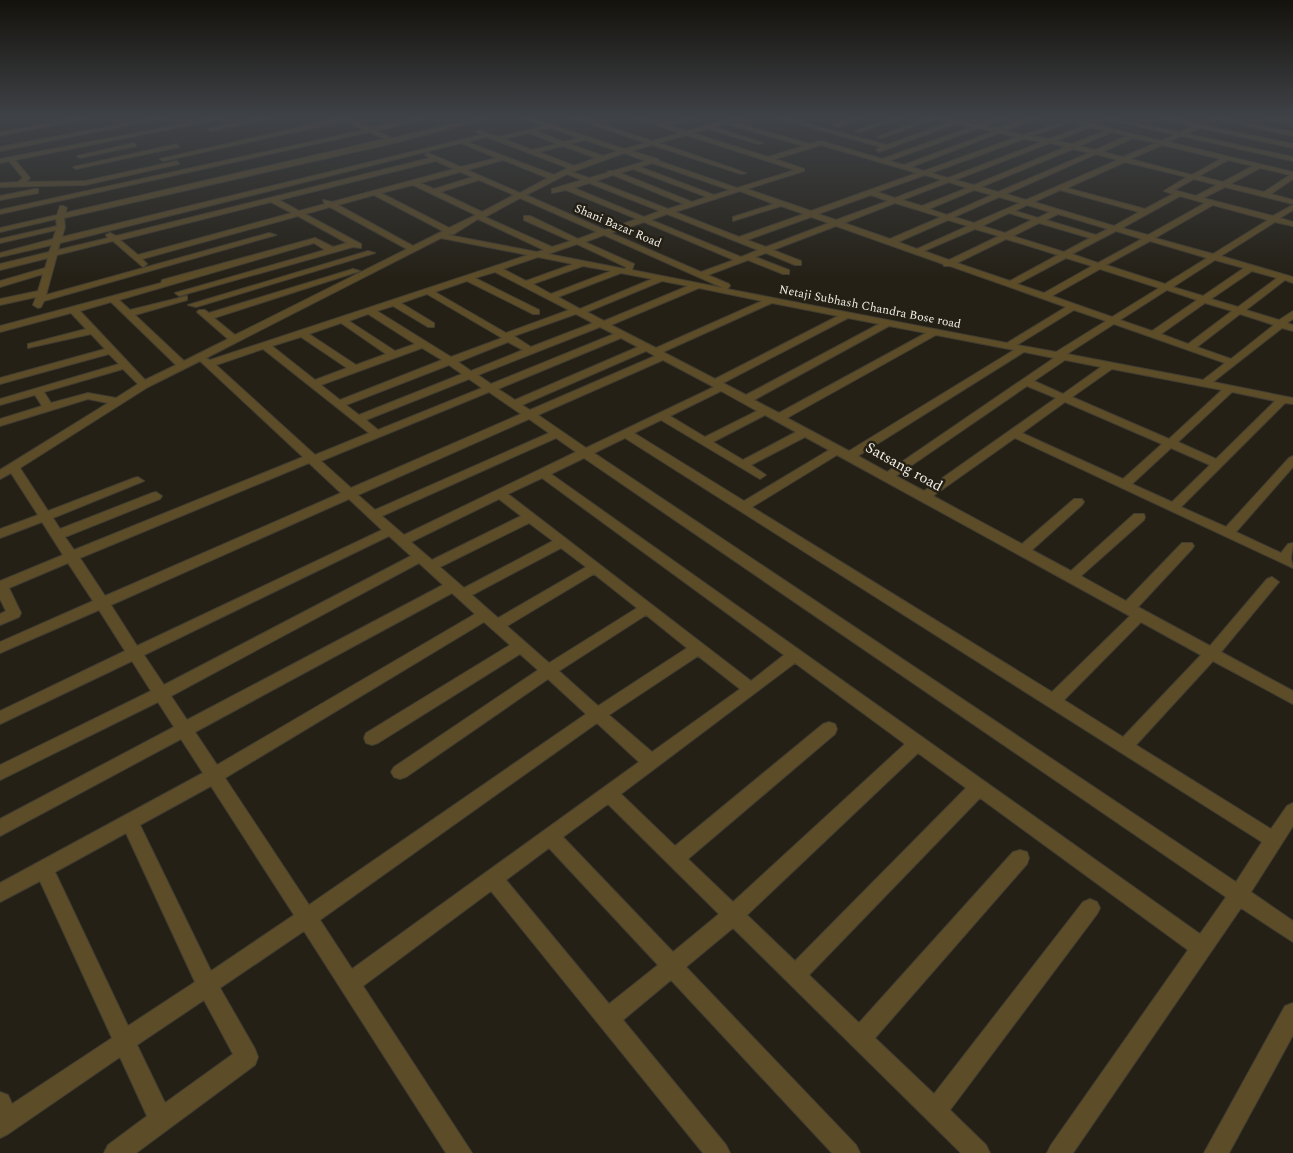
<svg xmlns="http://www.w3.org/2000/svg" width="1293" height="1153" viewBox="0 0 1293 1153" font-family="Spectral,serif">
<rect width="100%" height="100%" fill="#242016"/>
<g fill="none" stroke-linecap="round" stroke-linejoin="round">
<g stroke="#413d33" stroke-width="2">
<path id="street" d="M78,118h10l-88,18v-4z
M154,118h10l-164,33v-4z
M216,118h10l-211,42 15,18 -4,4 59,-1 92,-20 2,3 -94,21 -85,2v-4l18,-1 5,-4 -14,-17 -9,2v-4z
M262,118h10l-61,13 -3,-2z
M340,118h15l-3,2 19,8 48,-10h9l-52,13 16,7 89,-20h9l-96,25 -330,75 1,9 -3,10 419,-102 -5,-3 3,-2 19,7 46,-11 -20,-8h8l92,31 22,-6 -73,-25h8l71,23 28,-8 -44,-15 27,6 33,-6 -27,8 18,5 47,-13h8l-9,4 77,22 11,-3 61,18 90,-32 -15,-4 -78,29 -3,-2 5,-3 -104,-29h8l102,27 63,-23 -11,-4 39,7 19,-7h8l-20,8c23,6 30,-8 51,-8l-31,13 18,4 47,-15v2l-39,14 18,3 35,-13 -6,-2 2,-3 81,20 14,-6 -70,-17 75,14 13,-6 -34,-8h10l124,26v4l-93,-20 -13,6 106,23v4l-112,-25 -13,6 125,30v7l-22,15 22,6v4l-68,-17 -22,11 70,18 20,-11v5l-13,8 13,4v4l-18,-4 -54,34 72,21v6l-8,-3 -39,30 33,10 14,-9v8l-6,4 6,2v6l-11,-3 -69,54 80,16v6l-8,-1 -104,104 45,20 63,-69 4,-2v11l-57,65 45,21 7,-9 5,-1 -2,15 2,10 -278,-130 -82,58 89,48 52,-45h8l2,3 -2,3 -50,45 39,21 63,-57h10l1,3 -1,3 -63,56 45,25 56,-58h10l2,3 -2,3 -54,58 72,39 57,-67 5,-2 7,5 -58,70 72,39v13l-80,-43 -77,84 135,84 16,-23 6,-3v23l-42,66 42,29v21l-52,-34 -168,245h-26l4,-8 137,-195 -208,-152 -171,177 50,48 154,-171 7,-2 7,2 2,6 -2,6 -152,174 59,56 149,-192 7,-3 7,3 3,6 -3,6 -147,196 36,35 4,8h-29l-228,-225 -47,39 170,178 4,8h-28l-161,-173 -48,40 103,125 4,8h-27l-212,-262 -128,95 109,167h-26l-142,-222 -84,57 35,61 3,8 -3,8 -119,88h-32l4,-8 39,-29 -27,-59 -112,77 -8,4v-46l8,3 4,9 100,-66 -72,-157 -40,21v-19l203,-110 -22,-34 -181,97v-17l174,-92 -16,-25 -158,78v-15l151,-74 -19,-30 -132,63v-13l125,-60 -26,-41 -99,43v-11l93,-41 -25,-38 -59,25 12,25 -2,4 -19,8v-11l6,-3 -6,-12v-18l63,-26 -21,-33 -42,16v-9l38,-14 -27,-42 -11,6v-9l108,-67 -20,-4 -88,27v-7l42,-13 -7,-11 -35,10v-6l119,-35 -10,-10 -109,30v-6l105,-29 -14,-15 -63,14v-4l58,-15 -15,-16 -71,19v-6l161,-43 1,-3 153,-42 18,9 14,-4 -49,-27 -156,43 5,5 -4,3 -30,-26 -56,14 -11,40 223,-62 7,2 -232,66 -3,6 -3,1 -5,-3 3,-8 -36,8v-6l38,-8 5,-17 -43,13v-6l45,-13 3,-10 -48,12v-6l49,-12 3,-7 -52,12v-4l53,-14 3,-9 -56,13v-4l57,-13 -1,-7 -56,13v-4l57,-13 3,-9h3l4,2 -2,5 320,-74 -16,-7 -369,82v-4l364,-80 -19,-9 -182,40 -3,-2zM726,124l78,22 -36,11 -75,-24 15,-4 50,15 5,-1 -49,-16zM1091,127l14,4 -33,13 -16,-3zM550,128l29,10 -15,4 -28,-11zM979,128l13,4 -88,33 -15,-4zM1112,132l15,4 -32,14 -16,-4zM529,133l28,11 -25,6 -28,-11zM999,133l18,4 -93,34 -13,-4zM686,135l109,35 -58,18 -78,-27 -1,-2 -27,-8 21,-6 89,29 5,-1 -87,-30zM486,137l9,3 73,28 -14,7 -87,-33zM1133,138l23,5 -33,14 -21,-5zM1024,139l18,3 -94,36 -17,-5zM585,140l33,11 -15,5 -33,-12zM461,143l36,15 -36,9 -33,-14 -3,2 5,3 -314,78 -6,-3 -4,2 2,3 -50,12 2,-7zM1050,143l16,4 -92,38 -19,-5zM821,145l96,28 -106,38 -64,-22 57,-18v-2l-29,-10zM1162,145l59,14 -29,16 -62,-16zM563,146l33,12 -22,8 -35,-14zM1073,149l16,4 -91,39 -17,-5zM624,153l22,8 -33,10h-5l-1,2 -18,5 -17,-6zM1096,154l22,6 -92,40 -20,-6zM503,160l45,18 -28,15 -53,-23zM1228,160l25,6 -30,16 -24,-6zM436,161l18,8 -122,33 -9,-2 2,4 -26,7 -20,-11zM1125,162l62,15 -23,14 9,3 -28,15 -78,-21zM652,163l78,27 -16,5 -74,-28zM1260,168l30,7 -26,17 -34,-8zM633,169l74,28 -15,5 -72,-29zM460,172l13,5 -39,12 -14,-6zM567,174l15,6 -30,9v4l14,-3 71,29 -32,11 -79,-35zM613,175l71,29 -16,5 -72,-28zM925,175l17,5 -47,18 -18,-6zM1194,179l23,6 -21,11 -22,-6zM479,180l35,15 -32,17 -42,-20zM949,182l18,6 -45,18 -20,-6zM589,183l71,28 -16,6 -70,-29zM413,185l63,30 -27,13 -68,-35zM974,190l18,5 -45,20 -18,-6zM1060,190l79,22 -25,14 -80,-24zM740,191l34,13 -41,13v4l48,-15 23,8 -65,23 -64,-25zM374,195l69,36 -30,15 -75,-41zM871,195l17,6 -52,19 -18,-6zM1180,196l25,7 -57,32 -26,-7zM999,197l21,6 -46,20 -20,-6zM520,198l77,34 -19,7 -48,-23h-6v4l47,21 -19,6 -67,-30zM271,202l21,11 -154,42 -18,-15zM895,203l46,14 -51,22 -46,-16zM1027,205l23,7 -12,6 -23,-7zM1213,205l55,15 -55,34 -58,-16zM330,207l77,42 -172,86 -21,-17 146,-47 -7,-2 -144,44 -4,-3h-6l-2,2 31,27 -44,22 -49,-46 52,-15v-4l-57,14 -11,-10 195,-57 11,7 -150,43 4,3 174,-49 8,1v-4l-56,-30zM1009,213l23,7 -27,13 -23,-7zM667,214l91,36 -17,7 -90,-37zM1058,214l50,15 -12,6 -50,-15zM811,217l18,6 -63,24 -19,-7zM478,219l66,31 -7,2 -89,-17 6,-1zM948,220l20,6 -51,23 -19,-7zM644,222l90,38 -33,12 -90,-39zM1039,223l51,15 -26,14 -51,-16zM836,226l107,38 1,2h6l116,41 -59,36 -280,-54 3,-3 -1,-2 -21,-9 40,-15 35,14h6v-4l-34,-13 11,-4 29,12h6v-4l-28,-11zM975,229l24,7 -50,24 -25,-9zM1116,231l26,8 -44,24 -26,-9zM604,235l119,53 -91,-18 2,-6 -49,-22zM441,238l87,17 -318,105 -4,-2zM1006,239l52,16 -48,26 -53,-18zM1150,241l57,17 -42,26 -59,-19zM577,244l49,23 -1,2 -77,-15zM538,257l35,7 -47,17 -23,-12zM1066,258l26,8 -48,27 -27,-9zM1215,260l29,8 -41,28 -30,-9zM583,266l28,5 -60,23 -18,-10zM1100,269l59,19 -47,29 -60,-21zM1252,271l25,7 -39,29 -27,-8zM495,272l74,38 -63,23 -71,-41 32,-11 66,33h6v-4l-64,-32zM621,273l31,6 -72,30 -22,-12zM662,281l26,5 -84,35 -17,-9zM699,288l63,13 -106,47 -45,-23zM1167,290l30,10 -45,31 -32,-11zM427,294l75,44 -51,19 -74,-46 16,-5 35,21h6v-4l-33,-20zM111,302l65,63 -31,15 -65,-69zM772,303l66,13 -123,63 -52,-27zM1205,303l27,8 -44,33 -27,-10zM1074,310l32,11 -50,31 -39,-7zM368,314l47,30 -20,7 -46,-30zM576,314l17,9 -62,24 -17,-11zM1240,314l34,11 -43,34 -34,-12zM848,318l31,6 -133,71 -23,-12zM341,323l45,31 -30,11 -47,-31zM1114,324l111,39 -22,17 -136,-26zM889,326l37,7 -147,80 -25,-13zM600,327l14,7 -123,50 -13,-9zM936,335l78,15 -165,101 -62,-33zM301,337l46,31 -32,12 -43,-34zM621,338l17,9 -123,53 -17,-11zM508,342l15,8 -52,21 -13,-9zM422,348l20,12 -102,40 -19,-15zM263,349l106,84 -54,22 -99,-90zM646,351l9,5 -125,54 -8,-5zM1024,352l30,6 -167,114 -29,-16zM663,360l51,27 -128,61 -48,-33zM1065,360l36,7 -38,27 -29,-13zM200,361l103,96 -229,93 -9,-13 95,-38 2,-3 -6,-4 -4,1 -92,36 -7,-11 91,-37 -6,-4 -4,1 -86,33 -28,-43 128,-81zM449,365l13,9 -103,41 -13,-10zM123,369l15,15 -22,14 -28,-5 -37,10 -7,-11zM1112,369l110,21 -53,49 -97,-42zM469,379l13,9 -104,42 -12,-10zM1027,386l29,12 -132,93 -28,-15zM721,391l36,20 -52,26 -35,-21zM489,392l32,22 -170,74 -30,-27zM1232,392l43,9 -59,58 -38,-17zM1065,402l97,42 -39,35 -101,-46zM765,415l31,17 -53,28 -30,-18zM529,419l20,14 -174,77 -17,-15zM661,420l99,59 6,-4 -15,-10 54,-28 24,13 -85,51 -110,-68zM556,438l20,14 -172,83 -22,-19zM625,438l637,404 -26,40 -642,-429zM1171,448l39,17 -38,37 -40,-18zM837,455l293,161 -78,76 -300,-185zM584,458l642,439 -26,37 -649,-460zM309,463l32,30 -236,103 -25,-38zM542,478l242,177 -33,26 -243,-187zM349,499l33,31 -245,116 -26,-41zM499,499l22,17 -89,44 -21,-18zM529,523l24,18 -89,47 -24,-21zM389,536l22,20 -247,129 -20,-30zM561,548l25,19 -88,51 -26,-23zM419,563l24,22 -256,135 -16,-24zM594,574l43,34 -88,55 -42,-37zM452,593l23,21 -258,151 -22,-33zM646,615l41,33 -89,58 -39,-35zM484,622l26,23 -144,88 -2,5 2,5 6,2 6,-2 142,-89 18,16 -144,97 -3,5 3,5 6,2 6,-2 142,-98 38,35 -277,191 -84,-127zM1141,622l60,33 -78,82 -59,-37zM698,656l42,33 -88,63 -43,-37zM795,663l110,81 -172,158 -45,-43 147,-125 2,-5 -2,-5 -6,-2 -6,2 -148,122 -54,-52zM597,723l42,39 -287,207 -32,-49zM918,753l48,35 -171,173 -48,-46zM211,786l83,129 -83,56 -71,-146zM608,804l111,110 -46,38 -110,-115zM126,833l69,149 -67,44 -73,-154zM549,848l109,117 -49,39 -103,-124zM204,1000l29,54 -68,49 -28,-58z
M855,118h8l-26,9 -3,-2z
M893,118h8l-41,14 -5,-1z
M928,118h8l-54,20 -5,-1z
M1211,118h10l72,14v4z
M1263,118l30,3v4l-27,-5z
M134,143l2,3 -56,12 -3,-2z
M177,144l2,3 -103,22 -3,-2z
M35,189h3v4l-38,7v-4z
M368,251l7,2 -179,54 -8,-2z
M1293,1003v32l-64,118h-25l81,-147z"/>
</g>
<use href="#street" fill="#5c4c27" fill-rule="evenodd"/>
</g>
<linearGradient id="sky" x2="0" y2="1"><stop stop-color="#14120c"/><stop offset="0.42" stop-color="#3f4247"/><stop offset="1" stop-color="#3f4247" stop-opacity="0"/></linearGradient>
<rect width="1293" height="279" fill="url(#sky)"/>
<g text-anchor="middle" dominant-baseline="central" stroke-width="5" stroke-linejoin="round" paint-order="stroke">
<g font-size="12" fill="#f1eee7" stroke="#242016">
<text transform="translate(618 226) rotate(23)">Shani Bazar Road</text>
<text transform="translate(870 307) rotate(11)">Netaji Subhash Chandra Bose road</text>
</g>
<g font-size="15" fill="#f1eee7" stroke="#242016">
<text transform="translate(904 467) rotate(29)">Satsang road</text>
</g>
</g>
</svg>
